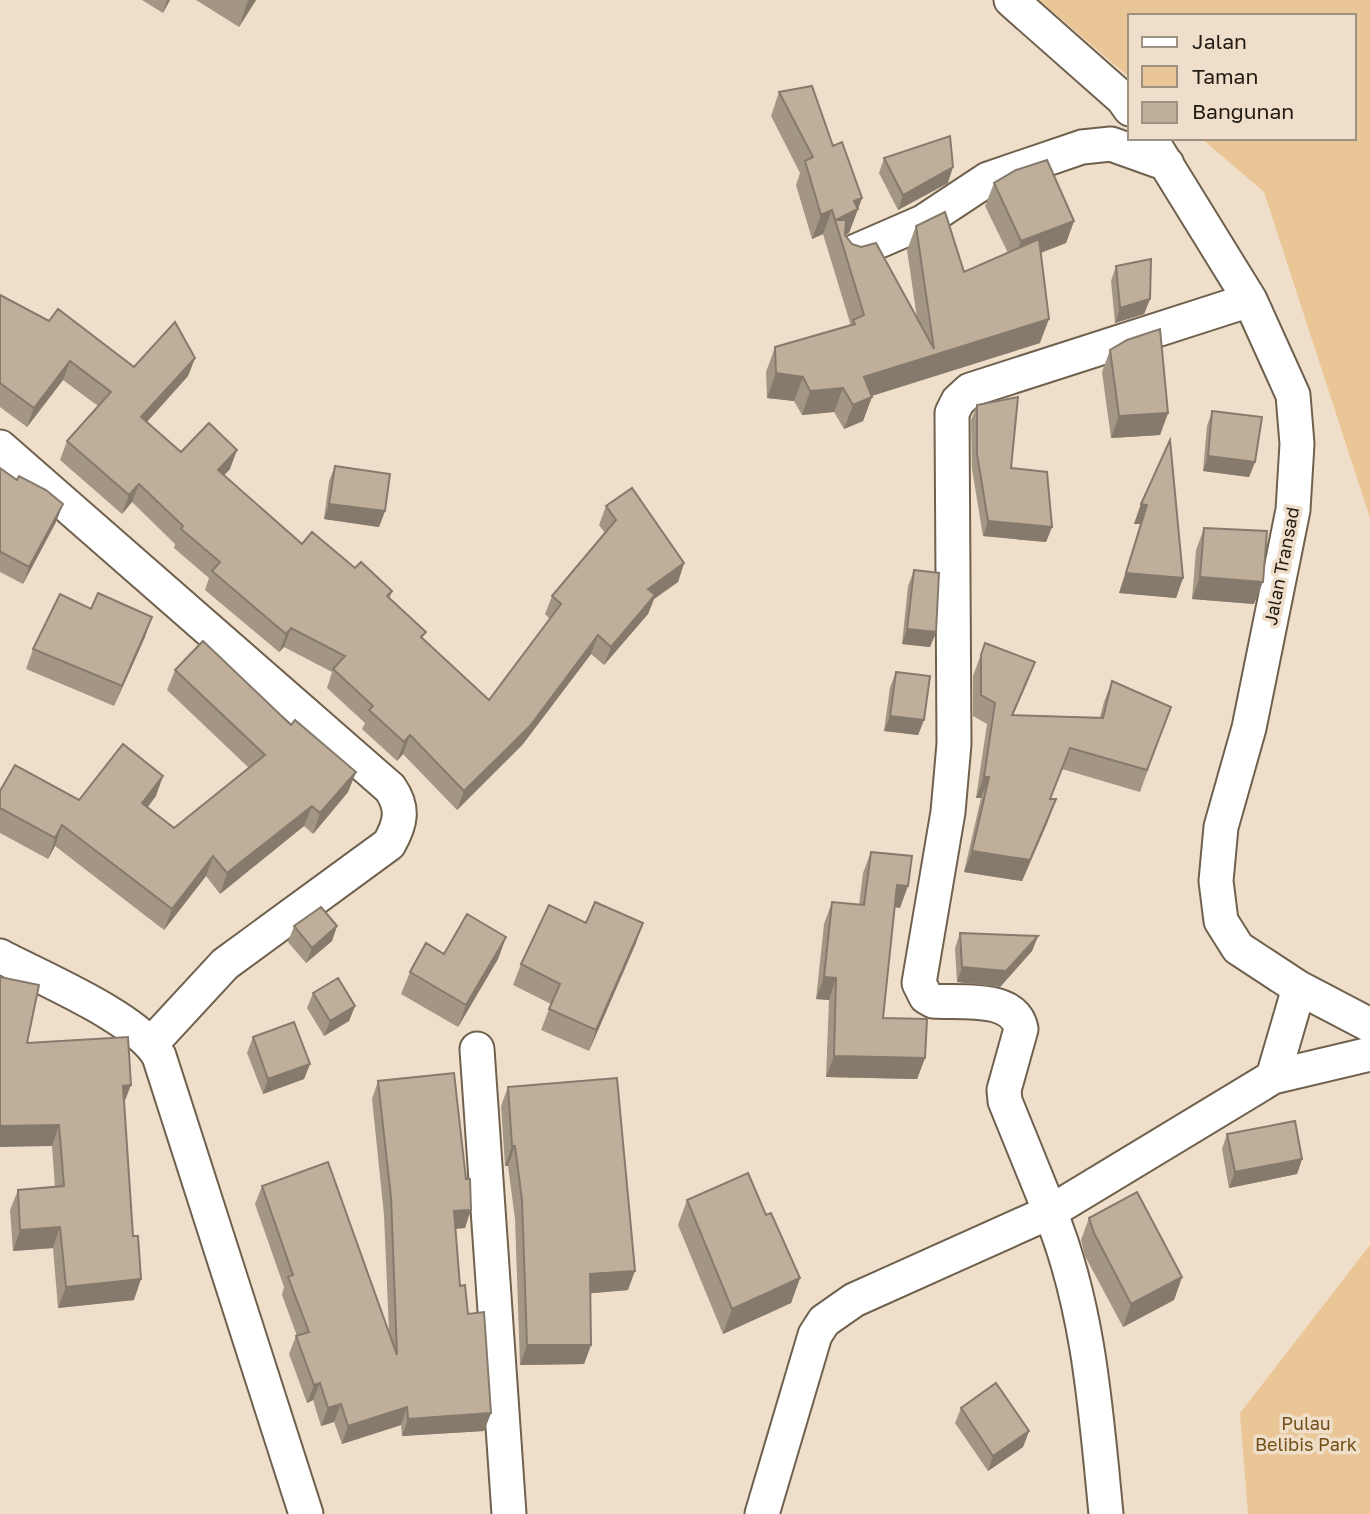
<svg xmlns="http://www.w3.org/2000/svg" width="1370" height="1514" viewBox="0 0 1370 1514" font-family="'Golos Text',sans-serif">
<rect width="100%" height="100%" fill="#efdfca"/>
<path fill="#eac696" d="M1039,0h331v518l-106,-326 -63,-54h153v-122h-224v62z
M1370,1245v269h-122l-8,-101z"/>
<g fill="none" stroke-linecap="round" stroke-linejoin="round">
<g stroke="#6f614e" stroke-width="37">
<path id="minor" d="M1011,0l112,99 7,10
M1150,138l100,162 43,95 4,49 -4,66 -44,218 -28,99 -5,54 5,40 17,27 61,40 71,37
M854,252l69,-30 65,-43 94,-32 29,-3 56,20
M0,447l390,341c14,20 11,35 -1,56l-164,120 -73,79
M0,956c41,22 138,62 159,100l147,458
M477,1049l32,465
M1273,1077l26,-89
M762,1514l53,-179 9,-14 30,-21 196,-88 -45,-111 -1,-11 17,-61c-6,-34 -61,-26 -88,-28l-7,-4 -7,-14 29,-171 6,-68 -2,-331 6,-12 12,-11 280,-90
M1106,1514c-10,-102 -17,-207 -56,-302l223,-135 97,-23"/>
</g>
<use href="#minor" stroke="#fff" stroke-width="33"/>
</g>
<path fill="#a39684" d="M142,0h28l-7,13z
M196,0h60l-17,27z
M779,92l54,54 29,52 -13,35 -4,2 72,83 -10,-68 9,-24 48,46 44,-19 -23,-47 9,-23 80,38 -8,22 -25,10 -1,90 -168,53 -9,25 -19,8 -10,-17 -32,3 -8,-14 -27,-3 -1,-26 9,-25 76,-21 -28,-92 -11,5 -16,-54 4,-12 -29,-57z
M884,158l64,25 -50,27 -19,-37z
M1116,266l34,33 -6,15 -29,9 -4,-42z
M0,295l134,72 61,-9 -7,18 -41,46 34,30 49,17 -6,6 78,69 53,24 37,23 -2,7 34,41 65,61 61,-81 -5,-5 7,-18 53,-63 -6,-8 7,-19 78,57 -6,19 -24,17 -6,15 -44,51 -13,-11 -68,90 -66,66 -54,-56 -6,7 -35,-32 3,-6 -38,-35 5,-16 -48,-25 -5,5 -74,-62 4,-12 -35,-30 1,-4 -43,-42 -10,12 -62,-54 7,-19 31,-35 -35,-26 -36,47 -27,-20z
M1110,350l58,63 -8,22 -49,3 -9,-66z
M977,405l34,63 41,59 -6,15 -63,-6 -11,-67 -1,-49z
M1212,411l43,51 -6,15 -46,-6 4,-45z
M335,466l50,45 -6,16 -55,-8 5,-38z
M0,468l17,12 46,24 -7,18 -33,62 -23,-12z
M1141,504l42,74 -7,20 -57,-5 21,-69h-6z
M1204,528l50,76 -62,-5 4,-49z
M914,570l22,62 -6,15 -28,-3 6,-58z
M91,609l54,28 -31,69 -88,-37 7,-20z
M985,643l50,19 -22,53 87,2 4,-15 8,-21 59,26 -31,85 -78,-23 -12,30 -2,22 -26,60 -58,-9 17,-74h-5l11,-74 -14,-8v-40z
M175,670l116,55 65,47 -8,20 -35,42 -9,-8 -84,68 -14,-18 -42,54 -109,-84 -7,13 -48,-26v-42l79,9 77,-4 -9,11 27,21 75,-60 -82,-78z
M896,672l28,48 -6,15 -34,-4 6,-44z
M871,852l29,56 -6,-1 -11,111 42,40 -8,21 -91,-2 3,-77 -13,-1 8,-75 8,-22 27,3 4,-32z
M586,923l50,20 -47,108 -48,-21 10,-26 -38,-19 8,-21z
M294,926h43l-5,15 -26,22 -18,-21z
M960,933l78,3 -6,15 -32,36 -43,-5 -2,-34z
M506,937l-8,22 -40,68 -57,-33 9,-22 34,-18z
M313,993l42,13 -6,15 -25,15 -17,-28z
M253,1037l57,27 -6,15 -41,15 -16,-41z
M27,1043l97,59 10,198 -76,8 -5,-60 -40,3 -3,-41 8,-20 37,-3 -3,-41z
M378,1081l87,147 -9,1 4,57 8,28 23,99 -7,18 -82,5 -1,-11 -59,19 -8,-22 -13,4 -8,-26 -6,3 -18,-49 7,-18h1l-15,-41 2,-8 -29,-83 7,-18 127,146 -5,-117 -12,-116z
M508,1087l120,203 -37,3v52l-7,19 -64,1 -5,-146 -7,-53h-3l-4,-60z
M1227,1134l75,25 -5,15 -68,14 -7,-39z
M687,1200l79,15 34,63 -9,25 -68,31 -45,-109z
M1089,1218l93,59 -8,23 -51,27 -38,-71 -4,-16z
M961,1408l68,23 -6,16 -35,24 -33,-48z"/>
<path fill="#857a6c" d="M167,0h3l-7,13z
M248,0h8l-17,27z
M953,167l-5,16 -50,27 5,-15z
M862,198l-13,35 -9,5 -4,-15 18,-22z
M832,210l-9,24 -11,5 9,-24z
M1074,221l-8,22 -53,20 8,-22z
M1150,299l-6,15 -29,9 5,-15z
M1049,319l-9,24 -185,58 9,-24z
M195,358l-7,18 -54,60 7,-19z
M70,361l-7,19 -36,47 7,-19z
M776,373l27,4 -9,24 -27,-3z
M843,388l-9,24 -32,3 8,-24z
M872,397l-9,24 -19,8 9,-24z
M1168,413l-8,22 -49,3 8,-22z
M237,450l-7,19 -19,20 7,-19z
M1208,456l47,6 -6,15 -46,-6z
M139,484l-7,18 -10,12 7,-19z
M63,504l-7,18 -33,62 6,-17z
M329,504l56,7 -6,16 -55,-8z
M1141,504l6,1 -7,19h-6z
M988,521l64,6 -6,15 -63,-6z
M684,563l-6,19 -24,17 -6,15 -44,51 7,-18 37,-58z
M1126,573l57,5 -7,20 -57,-5z
M1200,577l63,5 -9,22 -62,-5z
M152,617l-7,20 -31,69 8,-20z
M291,628l-7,19 -5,5 7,-18z
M907,629l29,3 -6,15 -28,-3z
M598,635l-7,19 -68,90 -66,66 7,-19z
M1035,662l-8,21 -23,53 8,-21z
M890,716l34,4 -6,15 -34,-4z
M410,735l-7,19 -6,7 7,-19z
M356,772l-8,20 -35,42 7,-21z
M163,776l-7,20 -21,28 7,-21z
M984,777h5l-8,21h-5z
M1056,799l-8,22 -26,60 -58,-9 8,-21z
M312,806l-8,20 -84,68 7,-21z
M62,825l-7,21 -7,13 7,-21z
M213,856l-7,20 -42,54 8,-21z
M897,885l11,1 -8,22 -11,-2z
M643,923l-7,20 -47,108 7,-21z
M337,926l-5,15 -26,22 6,-15z
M1038,936l-6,15 -32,36 -43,-5 5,-15z
M506,937l-8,22 -40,68 8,-22z
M824,977l12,1 -7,22 -13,-1z
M355,1006l-6,15 -25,15 6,-15z
M834,1056l91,2 -8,21 -91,-2z
M310,1064l-6,15 -41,15 5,-15z
M131,1085l-8,21v-20z
M59,1125l-7,21 -52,1v-21z
M512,1146h3l-7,20h-3z
M1302,1159l-5,15 -68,14 6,-16z
M471,1210l-6,18 -17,1 6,-18z
M60,1227l-7,21 -40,3 7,-21z
M635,1271l-7,19 -45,4 7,-20z
M1182,1277l-8,23 -51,27 8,-23z
M800,1278l-9,25 -68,31 9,-25z
M141,1279l-7,21 -76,8 8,-21z
M527,1345h64l-7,19 -64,1z
M320,1383l-7,17 -6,3 7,-18z
M341,1404l-7,18 -13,4 7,-18z
M407,1407l-6,18 -59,19 6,-18z
M491,1413l-7,18 -82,5 6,-17z
M1029,1431l-6,16 -35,24 5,-15z"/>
<path fill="#beae9a" stroke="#857a6c" stroke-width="2" d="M812,86l21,60 9,-4 20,56 -8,3 4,8 -22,11h10l-1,15 7,9 9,3 15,-4 58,106 -18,-123 29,-14 19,60 75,-33 10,80 -185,58 8,20 -19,8 -10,-17 -33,3 -7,-14 -27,-4 -1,-26 80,-23 -2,-4 11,-5 -32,-105 -11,5 -16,-54 8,-4 -34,-65z
M950,136l3,31 -50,28 -19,-37z
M1047,160l27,61 -53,20 -27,-58 22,-13z
M1151,259l-1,40 -30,9 -4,-42z
M0,295l49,26 9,-12 76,58 41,-45 20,36 -54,59 40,35 28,-29 28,27 -19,20 84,74 10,-12 43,36 6,-6 31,29 -5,5 39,36 -5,5 68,63 72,-96 -9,-8 64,-76 -10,-14 26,-18 52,75 -36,26 7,6 -44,52 -13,-12 -68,91 -66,65 -54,-56 -6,7 -35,-32 4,-4 -40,-37 12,-13 -54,-28 -5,6 -74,-63 8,-9 -39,-33 2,-3 -44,-42 -10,11 -62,-54 44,-49 -41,-31 -36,47 -34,-25z
M1160,329l8,84 -49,3 -9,-66 17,-10z
M1018,397l-7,71 36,4 5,55 -64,-6 -11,-67v-49z
M1212,411l50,6 -7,45 -47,-6z
M1170,440l13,138 -57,-5 21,-68 -6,-1z
M335,466l55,8 -5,37 -56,-7z
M0,468l17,12 2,-4 27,14 17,14 -34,63 -28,-15 -1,1z
M1204,528l63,3 -4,51 -63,-5z
M914,570l25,3 -3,59 -29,-3z
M98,593l54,24 -30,69 -89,-37 27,-55 31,15z
M203,641l88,84 4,-5 61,52 -36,41 -8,-7 -85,67 -14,-17 -41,53 -110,-84 -7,13 -55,-30v-17l15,-26 64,35 44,-56 40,32 -21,27 32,25 91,-73 -90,-85z
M985,643l50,19 -23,53 91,3 9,-37 59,26 -24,63 -77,-22 -20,51h6l-26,61 -58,-9 17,-74h-5l11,-74 -14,-8v-40z
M896,672l34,4 -6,44 -34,-4z
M871,852l41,4 -4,30 -11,-1 -14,133 44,1 -2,39 -91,-2 2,-78 -12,-1 8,-75 32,3z
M595,902l48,21 -47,107 -47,-21 11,-25 -39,-20 28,-59 37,18z
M321,907l16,19 -25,22 -18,-22z
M467,914l39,23 -40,68 -56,-33 16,-29 18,11z
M960,933l78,3 -32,35 -44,-4z
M0,977l39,8 -12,58 101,-6 3,48 -8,1 10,150h5l3,43 -75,8 -6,-60 -40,3 -2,-40 46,-4 -5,-61 -59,1z
M338,978l17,28 -25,15 -17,-28z
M294,1022l16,42 -42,15 -15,-42z
M454,1073l12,106h4l1,31 -17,1 6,75 5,-1 3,29 16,-2 7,101 -83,6 -1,-12 -59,19 -7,-22 -13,4 -8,-25 -6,2 -18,-49 13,-4 -21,-55 5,-2 -31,-89 66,-24 69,193 -6,-158 -13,-116z
M617,1078l18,193 -45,3 1,71h-64l-5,-145 -7,-54h-3l-4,-59z
M1295,1121l7,38 -67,13 -8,-38z
M748,1173l18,42 5,-2 29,65 -68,31 -45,-109z
M1137,1192l45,85 -51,27 -37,-71 -5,-15z
M996,1383l33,48 -36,25 -32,-48z"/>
<g text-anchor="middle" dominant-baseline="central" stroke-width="7" stroke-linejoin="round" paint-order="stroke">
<g font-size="18" fill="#211b13" stroke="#efdfca">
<text transform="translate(1281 566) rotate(-79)">Jalan Transad</text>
</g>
<g font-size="18" fill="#724f17" stroke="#efdfca">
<text x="1306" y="1423">Pulau<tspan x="1306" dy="21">Belibis Park</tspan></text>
</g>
</g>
<rect x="1128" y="14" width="228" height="126" fill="#efdfca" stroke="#9d9181" stroke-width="2"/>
<rect x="1142" y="37" width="35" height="10" fill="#ffffff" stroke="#9d9181" stroke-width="2"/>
<text x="1192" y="49" font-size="21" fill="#211b13">Jalan</text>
<rect x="1142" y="66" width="35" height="21" fill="#eac696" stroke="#9d9181" stroke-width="2"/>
<text x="1192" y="84" font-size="21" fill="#211b13">Taman</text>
<rect x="1142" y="102" width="35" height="21" fill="#beae9a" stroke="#9d9181" stroke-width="2"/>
<text x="1192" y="119" font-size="21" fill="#211b13">Bangunan</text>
</svg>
